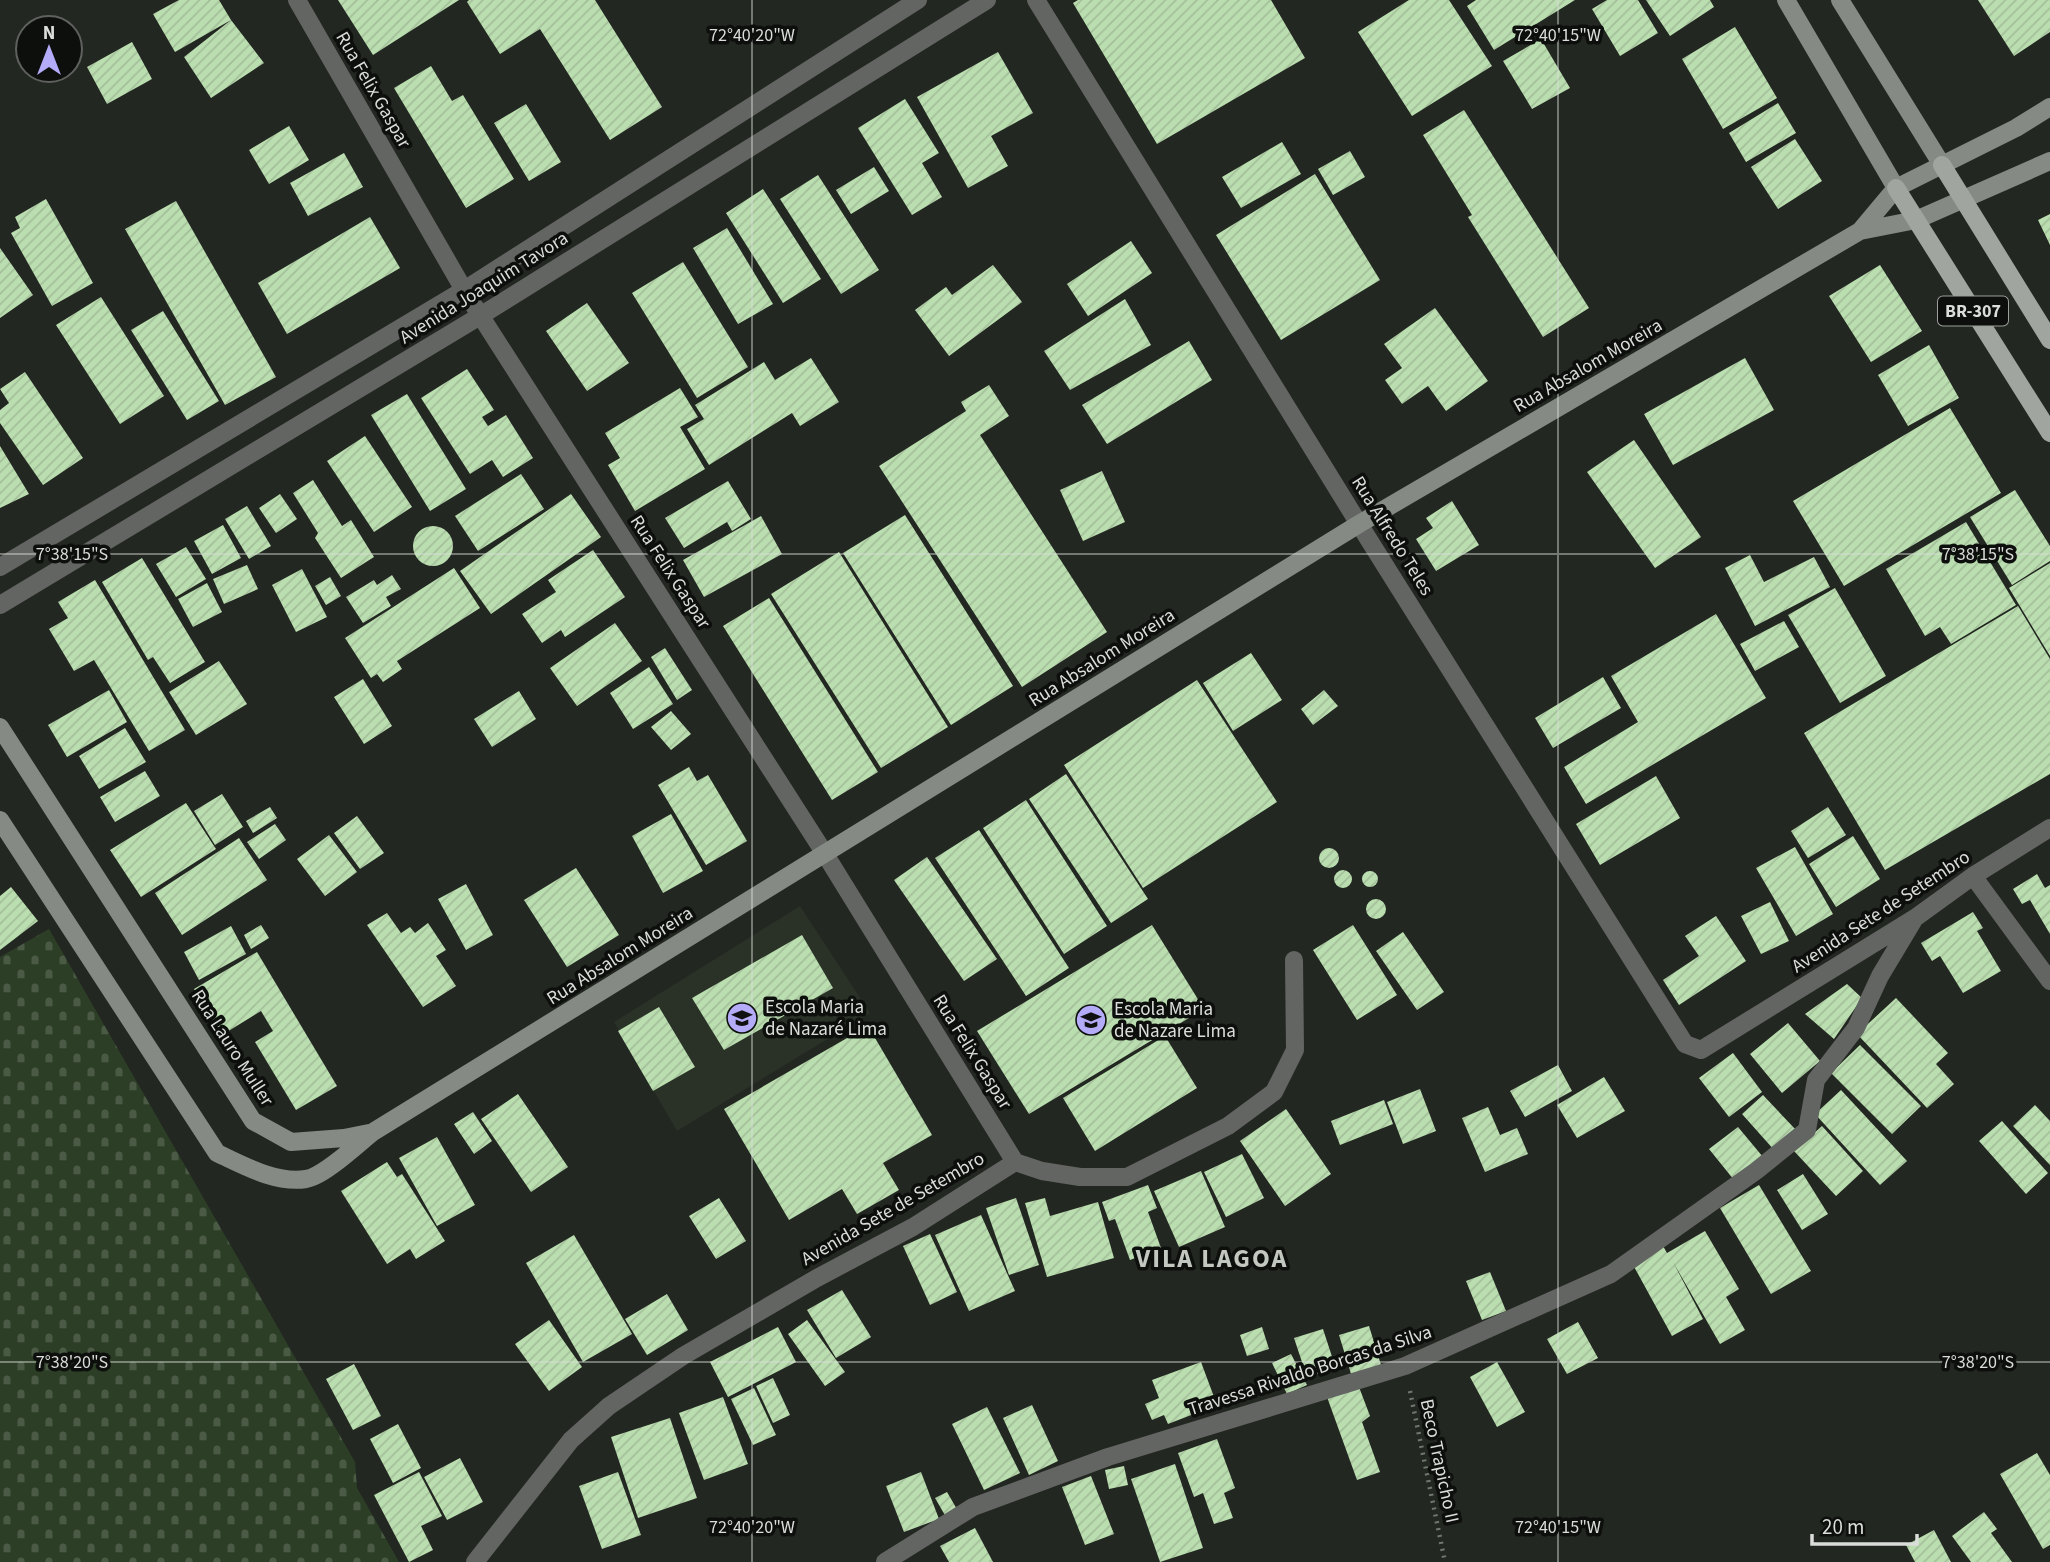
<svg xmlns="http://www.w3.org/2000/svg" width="2050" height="1562" viewBox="0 0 2050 1562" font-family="'Source Sans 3',sans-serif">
<defs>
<pattern id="cemetery-stones" width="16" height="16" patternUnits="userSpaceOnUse" patternTransform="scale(1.75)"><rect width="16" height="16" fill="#2c3f26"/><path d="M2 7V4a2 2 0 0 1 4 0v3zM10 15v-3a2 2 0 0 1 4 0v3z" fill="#4a5a45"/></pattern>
<pattern id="building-hatch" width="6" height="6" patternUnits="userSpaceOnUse" patternTransform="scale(1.75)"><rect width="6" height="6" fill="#bbdeb0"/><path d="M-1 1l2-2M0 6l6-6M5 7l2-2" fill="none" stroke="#a3bf9a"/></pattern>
</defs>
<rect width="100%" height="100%" fill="#232721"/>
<path fill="#2a3227" d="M800,906l70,107 -193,118 -63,-109z"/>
<path fill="url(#cemetery-stones)" d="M49,929l306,533 2,26 42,74h-399v-605z"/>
<path fill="url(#building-hatch)" d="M179,0h40l12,20 33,43 -53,35 -27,-41 47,-37 -56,32 -22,-38z
M338,0h121l-86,55z
M469,0h126l67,107 -52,33 -70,-111 -40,25 -33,-52z
M1078,0h193l34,58 -148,86 -84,-141z
M1409,0h40l43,66 -80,50 -54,-84z
M1476,0h99l-81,50 -27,-44z
M1607,0h31l20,33 -38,23 -28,-47z
M1646,0h64l4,7 -44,29z
M1978,0h72v32l-36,24z
M1735,27l42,71 -54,31 -41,-70z
M1541,39l29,49 -38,21 -29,-48z
M132,42l20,37 -45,25 -20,-37z
M998,52l35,61 -42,23 17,30 -40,22 -51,-91z
M431,66l21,35 11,-6 51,84 -48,29 -72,-120z
M905,99l34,54 -17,10 20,34 -30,18 -54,-87z
M1778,103l18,30 -50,29 -17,-29z
M526,104l35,58 -32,19 -35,-58z
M1464,110l125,198 -46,29 -75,-120 4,-2 -49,-80z
M289,126l20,34 -40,24 -20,-34z
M1795,139l27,42 -44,28 -27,-42z
M1282,142l19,32 -60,34 -19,-31z
M1350,151l15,26 -32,18 -15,-26z
M344,153l19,34 -55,29 -18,-33z
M874,167l15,24 -38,23 -15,-24z
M1315,174l65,106 -99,60 -65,-105z
M818,175l61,95 -38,24 -61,-95z
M763,189l58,90 -38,24 -57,-90z
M46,199l47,84 -41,23 -41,-73 9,-5 -5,-11z
M176,201l100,176 -51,28 -100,-176z
M2050,214v31l-12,-25z
M370,217l30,51 -113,66 -29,-51z
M727,228l46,76 -35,20 -45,-76z
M1131,241l21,32 -64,43 -21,-32z
M0,248l33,47 -33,23z
M683,262l65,105 -51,31 -65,-105z
M993,265l29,37 -73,54 -34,-46 31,-23 6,8z
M1880,265l42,66 -51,31 -42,-66z
M101,297l63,99 -44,28 -64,-99z
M1125,299l26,46 -81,45 -26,-39z
M587,303l42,60 -42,28 -41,-60z
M1435,308l53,73 -42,30 -18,-25 -26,18 -17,-24 17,-12 -18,-24z
M163,311l56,90 -32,19 -56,-90z
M1189,341l23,39 -105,64 -25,-39z
M1929,345l30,53 -51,28 -30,-51z
M811,358l28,44 -39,24 -8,-13 -83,52 -22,-36 17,-10 -9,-14 69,-43 11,18z
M1745,358l29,52 -101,55 -29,-51z
M467,369l27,41 -12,7 6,9 18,-11 27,43 -30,19 -11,-17 -22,14 -49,-76z
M25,372l58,86 -40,27 -43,-62v-13l9,-7 -9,-14z
M989,385l20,31 -29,19 127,197 -85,55 -143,-221 87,-55 -5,-9z
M680,388l18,29 -18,10 25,42 -70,42 -27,-46 12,-7 -15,-25z
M407,394l59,95 -36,22 -59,-96z
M1950,408l51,85 -157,93 -51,-85z
M365,436l47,71 -38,25 -47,-71z
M1634,440l67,97 -46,31 -68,-96z
M0,446l29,48 -29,14z
M1102,471l23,51 -42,19 -23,-51z
M521,474l23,35 -66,42 -23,-35z
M313,480l29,46 9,-6 23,37 -33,21 -26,-40 3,-5 -25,-40z
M728,481l23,38 -19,12 -5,-9 -43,26 -19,-30z
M2015,490l35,56v15l-38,24 -42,-68z
M280,494l17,25 -21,14 -17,-25z
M571,494l30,43 -110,77 -31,-43z
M1452,501l27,44 -43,26 -20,-32 17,-11 -7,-10z
M247,506l24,40 -22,13 -24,-40z
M905,515l108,171 -62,39 -108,-172z
M761,516l21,38 -78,43 -21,-37z
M1966,522l50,83 -65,39 -11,-17 -15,9 -39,-67z
M223,525l18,33 -29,16 -18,-33z
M413 546a20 20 0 1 1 40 0a20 20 0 1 1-40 0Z
M186,547l20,32 -30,18 -20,-33z
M593,550l32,47 -60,40 -4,-7 -19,13 -20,-29 34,-22 -8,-12z
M839,552l109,175 -67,41 -110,-174z
M1750,555l14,27 50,-25 16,30 -75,39 -30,-58z
M142,558l63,104 -35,21 -17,-26 -5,3 -46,-78z
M2050,563v93l-41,-68z
M247,565l11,24 -34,15 -11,-25z
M454,568l26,40 -83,53 5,8 -19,13 -6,-8 -6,4 -26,-40z
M302,569l25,48 -31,15 -24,-47z
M392,575l9,14 -15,8 5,9 -28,17 -17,-26 28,-17 3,5z
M330,577l11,19 -15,9 -11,-19z
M95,580l90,150 -36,21 -55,-91 -20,11 -25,-42 19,-11 -10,-16z
M207,583l15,29 -29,15 -15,-28z
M1835,588l51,88 -46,27 -52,-88z
M769,598l109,174 -46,28 -109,-174z
M2018,606l32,53v115l-165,96 -81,-137z
M1716,614l50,84 -180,106 -22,-37 74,-45 -27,-46z
M1784,621l15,26 -44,24 -15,-27z
M615,623l27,38 -65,45 -27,-38z
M665,648l27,42 -15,10 -26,-43z
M1251,653l31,47 -49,31 -30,-48z
M219,661l28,43 -51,31 -27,-43z
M649,667l24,37 -40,25 -23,-36z
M1603,677l18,31 -68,40 -18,-30z
M363,679l29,47 -28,18 -30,-47z
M1197,680l80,122 -134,86 -79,-123z
M109,690l18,32 -60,35 -19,-32z
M1324,690l14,16 -25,19 -12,-16z
M519,691l17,28 -44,28 -18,-28z
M671,711l20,23 -20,16 -20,-23z
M125,728l21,34 -47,27 -20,-33z
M689,767l8,14 11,-6 39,66 -41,24 -48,-80z
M145,771l15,25 -45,26 -15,-25z
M1066,774l82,125 -37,24 -82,-124z
M1656,776l24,42 -80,47 -24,-41z
M222,794l21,33 -28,18 -21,-34z
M1026,800l81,126 -43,28 -81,-126z
M186,803l30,46 -75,48 -31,-47z
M270,807l7,11 -24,15 -7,-12z
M1828,807l18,28 -38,23 -17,-27z
M671,814l32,57 -40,22 -31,-57z
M357,816l27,37 -24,16 -26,-36z
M275,824l11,16 -27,19 -12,-17z
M979,830l90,138 -43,28 -91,-138z
M329,835l28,37 -32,24 -28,-37z
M1853,836l27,43 -44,28 -27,-43z
M239,838l28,42 -85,55 -27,-42z
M1795,847l38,67 -37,22 -40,-68z
M1319 858a10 10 0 1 1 20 0a10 10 0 1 1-20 0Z
M927,857l70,102 -33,22 -70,-101z
M576,868l43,67 -52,32 -43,-67z
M1334 879a9 9 0 1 1 18 0a9 9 0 1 1-18 0Z
M1362 879a8 8 0 1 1 16 0a8 8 0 1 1-16 0Z
M2037,874l8,14 5,-3v49l-20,-34 -8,4 -9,-15z
M466,884l27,51 -27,15 -28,-51z
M11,887l27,34 -38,29v-54z
M1366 909a10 10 0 1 1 20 0a10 10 0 1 1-20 0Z
M1770,902l19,39 -28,13 -20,-38z
M1973,912l10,16 -6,3 24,40 -38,22 -23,-37 -8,5 -11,-18z
M387,913l14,20 9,-6 5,6 13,-10 18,27 -10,6 20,30 -33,21 -56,-82z
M1716,916l30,45 -67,44 -16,-25 36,-24 -14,-20z
M261,925l8,13 -18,11 -7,-14z
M1152,925l52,84 -175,105 -52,-83z
M1353,925l44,70 -40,25 -44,-70z
M231,926l15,28 -47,26 -15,-28z
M1403,932l41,60 -27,18 -41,-59z
M802,935l31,53 -109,62 -32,-52z
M257,952l80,134 -41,24 -41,-68 18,-11 -12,-20 -39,24 -28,-46z
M1847,984l15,14 -28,41 -29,-25z
M1896,998l52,55 -12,11 18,20 -27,24 -70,-74z
M659,1007l36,60 -42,24 -35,-60z
M1788,1023l32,38 -38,32 -32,-39z
M868,1026l64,109 -49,28 16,27 -42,24 -15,-25 -53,31 -65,-111z
M1165,1036l32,52 -102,63 -32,-53z
M1860,1045l61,61 -29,28 -61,-61z
M1733,1053l29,39 -33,25 -30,-39z
M1558,1065l14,26 -47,26 -15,-26z
M1604,1077l21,34 -48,27 -20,-33z
M1420,1089l16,42 -33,13 -16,-42z
M1841,1090l66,71 -27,24 -65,-71z
M518,1094l50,73 -37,25 -50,-73z
M1763,1095l34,36 -22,20 -33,-37z
M1384,1100l9,24 -53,21 -9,-24z
M2035,1105l15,16v44l-37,-39z
M1488,1107l12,28 17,-7 11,26 -43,18 -23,-54z
M1286,1109l45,65 -46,32 -45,-65z
M473,1112l19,29 -18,13 -20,-30z
M2002,1121l46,52 -22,21 -47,-53z
M1822,1126l41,45 -27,25 -42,-45z
M1738,1127l25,30 -29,23 -25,-31z
M437,1137l38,68 -38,21 -38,-68z
M1242,1154l22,44 -38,19 -22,-45z
M387,1162l10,15 5,-3 43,67 -29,18 -6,-10 -23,15 -46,-73z
M1201,1171l24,56 -46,20 -25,-56z
M1803,1174l25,40 -26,16 -25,-40z
M1148,1185l9,23 -9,4 13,36 -31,12 -15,-41 -6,2 -7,-19z
M1759,1185l52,86 -40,23 -51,-86z
M719,1198l27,43 -30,18 -27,-43z
M1016,1198l23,67 -30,10 -23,-67z
M1045,1198l5,18 48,-14 16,56 -67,19 -22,-74z
M981,1215l34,76 -46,20 -34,-76z
M1705,1231l34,58 -13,8 19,33 -25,14 -47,-82 30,57 -31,17 -40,-73 31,-17 4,7z
M930,1234l27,58 -27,13 -27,-59z
M574,1235l58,99 -49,28 -57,-99z
M1490,1272l16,39 -24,9 -16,-39z
M842,1290l29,47 -35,21 -29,-48z
M667,1294l21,36 -41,25 -22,-36z
M549,1320l33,47 -33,24 -34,-47z
M807,1320l38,52 -20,14 -37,-52z
M1578,1322l20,36 -31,16 -20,-35z
M1369,1326l13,42 -30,9 -13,-42z
M778,1327l18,35 -68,35 -18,-35z
M1262,1327l7,22 -22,7 -7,-21z
M1323,1329l13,40 -29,8 -13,-39z
M1291,1354l16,31 -20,9 -15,-31z
M1201,1362l16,43 -49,19 -4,-9 -12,5 -7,-16 14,-6 -7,-18z
M1497,1362l28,50 -28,15 -27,-50z
M354,1364l27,52 -28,14 -27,-51z
M773,1378l17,37 -17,8 -17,-37z
M1359,1387l11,29 -8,6 18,50 -23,8 -30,-83z
M754,1388l22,47 -23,10 -22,-46z
M723,1397l25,67 -44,16 -25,-67z
M1032,1405l26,56 -29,14 -26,-57z
M987,1407l33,66 -36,17 -32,-66z
M670,1418l27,80 -59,20 -27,-81z
M398,1424l23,44 -28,15 -23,-44z
M1217,1439l18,49 -11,5 9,25 -19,6 -11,-31 -9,4 -16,-44z
M2037,1453l13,22v70l-7,4 -43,-75z
M460,1458l23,44 -36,18 -23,-43z
M1175,1464l28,84 -43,14 -29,-83z
M1124,1466l4,19 -19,4 -4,-19z
M419,1472l23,44 -21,10 12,24 -24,12 -35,-67z
M618,1472l23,63 -39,14 -23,-63z
M921,1472l18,47 -35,13 -18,-46z
M1091,1476l23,58 -29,11 -23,-58z
M947,1492l11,19 -12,6 -11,-19z
M1984,1512l13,17 -6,4 21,29h-41l-19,-26z
M975,1528l18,34h-44l-9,-16z
M1934,1530l17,32h-36l-9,-17z"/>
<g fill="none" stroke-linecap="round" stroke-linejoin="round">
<path stroke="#717570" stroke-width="4.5" stroke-dasharray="2 5" stroke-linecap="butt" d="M1410,1391l35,171"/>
<path stroke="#636562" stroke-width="18" d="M297,0l167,290 361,564 190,308
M1036,0l323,524 326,520 16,6 214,-132 58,-42 77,-48
M0,567l464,-277 454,-290
M0,605l480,-289 507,-316
M1973,876l77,105
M475,1562l96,-122 38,-34 74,-50 134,-78 96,-51 102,-65 27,9 38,6h47l101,-51 46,-34 21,-42 -1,-90
M885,1562l88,-55 135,-50 297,-91 206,-92 145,-103 51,-41 9,-50 40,-52 24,-52 33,-55"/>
<path stroke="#868a85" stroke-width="18" d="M1786,0l110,188
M1840,0l102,165
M1860,231l36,-43 120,-60 34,-21
M0,727l253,394 38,21 53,-4 25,-5
M0,820l217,333c26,12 59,31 89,26 17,-2 52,-35 67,-47l986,-608 501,-293 56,-11 134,-59"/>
<path stroke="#a1a59f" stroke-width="18" d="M1942,165l108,175
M1896,188l154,245"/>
</g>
<path fill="none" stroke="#daddd9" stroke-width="2" stroke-opacity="0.45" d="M752,0v1562M1558,0v1562M0,554h2050M0,1362h2050"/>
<defs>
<g id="school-disc" transform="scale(1.575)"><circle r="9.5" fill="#b4acf9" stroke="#0d0f0d"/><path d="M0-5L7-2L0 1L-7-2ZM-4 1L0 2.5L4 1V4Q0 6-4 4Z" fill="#111"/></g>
</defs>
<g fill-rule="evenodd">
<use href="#school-disc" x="742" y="1018"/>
<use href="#school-disc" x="1091" y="1020"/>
</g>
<g text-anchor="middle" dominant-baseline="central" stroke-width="7" stroke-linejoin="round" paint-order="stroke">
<rect fill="#0d0f0d" stroke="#9c9f9c" stroke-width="2" x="1938" y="296.5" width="70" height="29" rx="5"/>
<g font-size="18" font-weight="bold" fill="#daddd9">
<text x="1973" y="311">BR-307</text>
</g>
<g font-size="19" fill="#daddd9" stroke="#0d0f0d">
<text transform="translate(373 90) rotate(60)">Rua Felix Gaspar</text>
<text transform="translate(484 288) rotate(-32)">Avenida Joaquim Tavora</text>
<text transform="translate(1588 366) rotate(-30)">Rua Absalom Moreira</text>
<text transform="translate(1392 536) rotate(58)">Rua Alfredo Teles</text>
<text transform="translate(670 572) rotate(57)">Rua Felix Gaspar</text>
<text transform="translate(1102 658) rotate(-32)">Rua Absalom Moreira</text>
<text transform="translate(1881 912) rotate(-33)">Avenida Sete de Setembro</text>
<text transform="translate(620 956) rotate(-32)">Rua Absalom Moreira</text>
<text transform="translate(232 1048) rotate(57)">Rua Lauro Muller</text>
<text transform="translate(972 1052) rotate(58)">Rua Felix Gaspar</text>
<text transform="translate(893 1209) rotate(-30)">Avenida Sete de Setembro</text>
<text transform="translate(1310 1371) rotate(-18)">Travessa Rivaldo Borcas da Silva</text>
<text transform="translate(1439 1461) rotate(78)">Beco Trapicho II</text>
</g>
<g font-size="19" fill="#daddd9" stroke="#0d0f0d" text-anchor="start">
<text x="765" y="1007">Escola Maria<tspan x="765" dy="22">de Nazaré Lima</tspan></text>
<text x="1114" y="1009">Escola Maria<tspan x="1114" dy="22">de Nazare Lima</tspan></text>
</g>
<g font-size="26" font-weight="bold" letter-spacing="2" fill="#c2c8c0" stroke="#0d0f0d">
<text x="1212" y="1258">VILA LAGOA</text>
</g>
</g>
<g font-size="18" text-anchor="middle" fill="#daddd9" stroke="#0d0f0d" stroke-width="7" stroke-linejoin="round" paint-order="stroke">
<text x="752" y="41">72°40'20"W</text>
<text x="1558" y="41">72°40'15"W</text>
<text x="72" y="560">7°38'15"S</text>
<text x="1978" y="560">7°38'15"S</text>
<text x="72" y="1368">7°38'20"S</text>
<text x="1978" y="1368">7°38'20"S</text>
<text x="752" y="1533">72°40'20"W</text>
<text x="1558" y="1533">72°40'15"W</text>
</g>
<g transform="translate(49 49)"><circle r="33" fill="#0d0f0d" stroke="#5f615f" stroke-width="2"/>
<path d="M0-5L12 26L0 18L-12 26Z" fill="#b4acf9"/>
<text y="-10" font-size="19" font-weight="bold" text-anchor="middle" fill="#daddd9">N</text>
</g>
<path d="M1812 1534v10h105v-10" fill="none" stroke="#daddd9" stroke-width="3.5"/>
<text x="1822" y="1534" font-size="21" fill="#daddd9" stroke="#0d0f0d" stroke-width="5" paint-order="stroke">20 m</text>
</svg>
